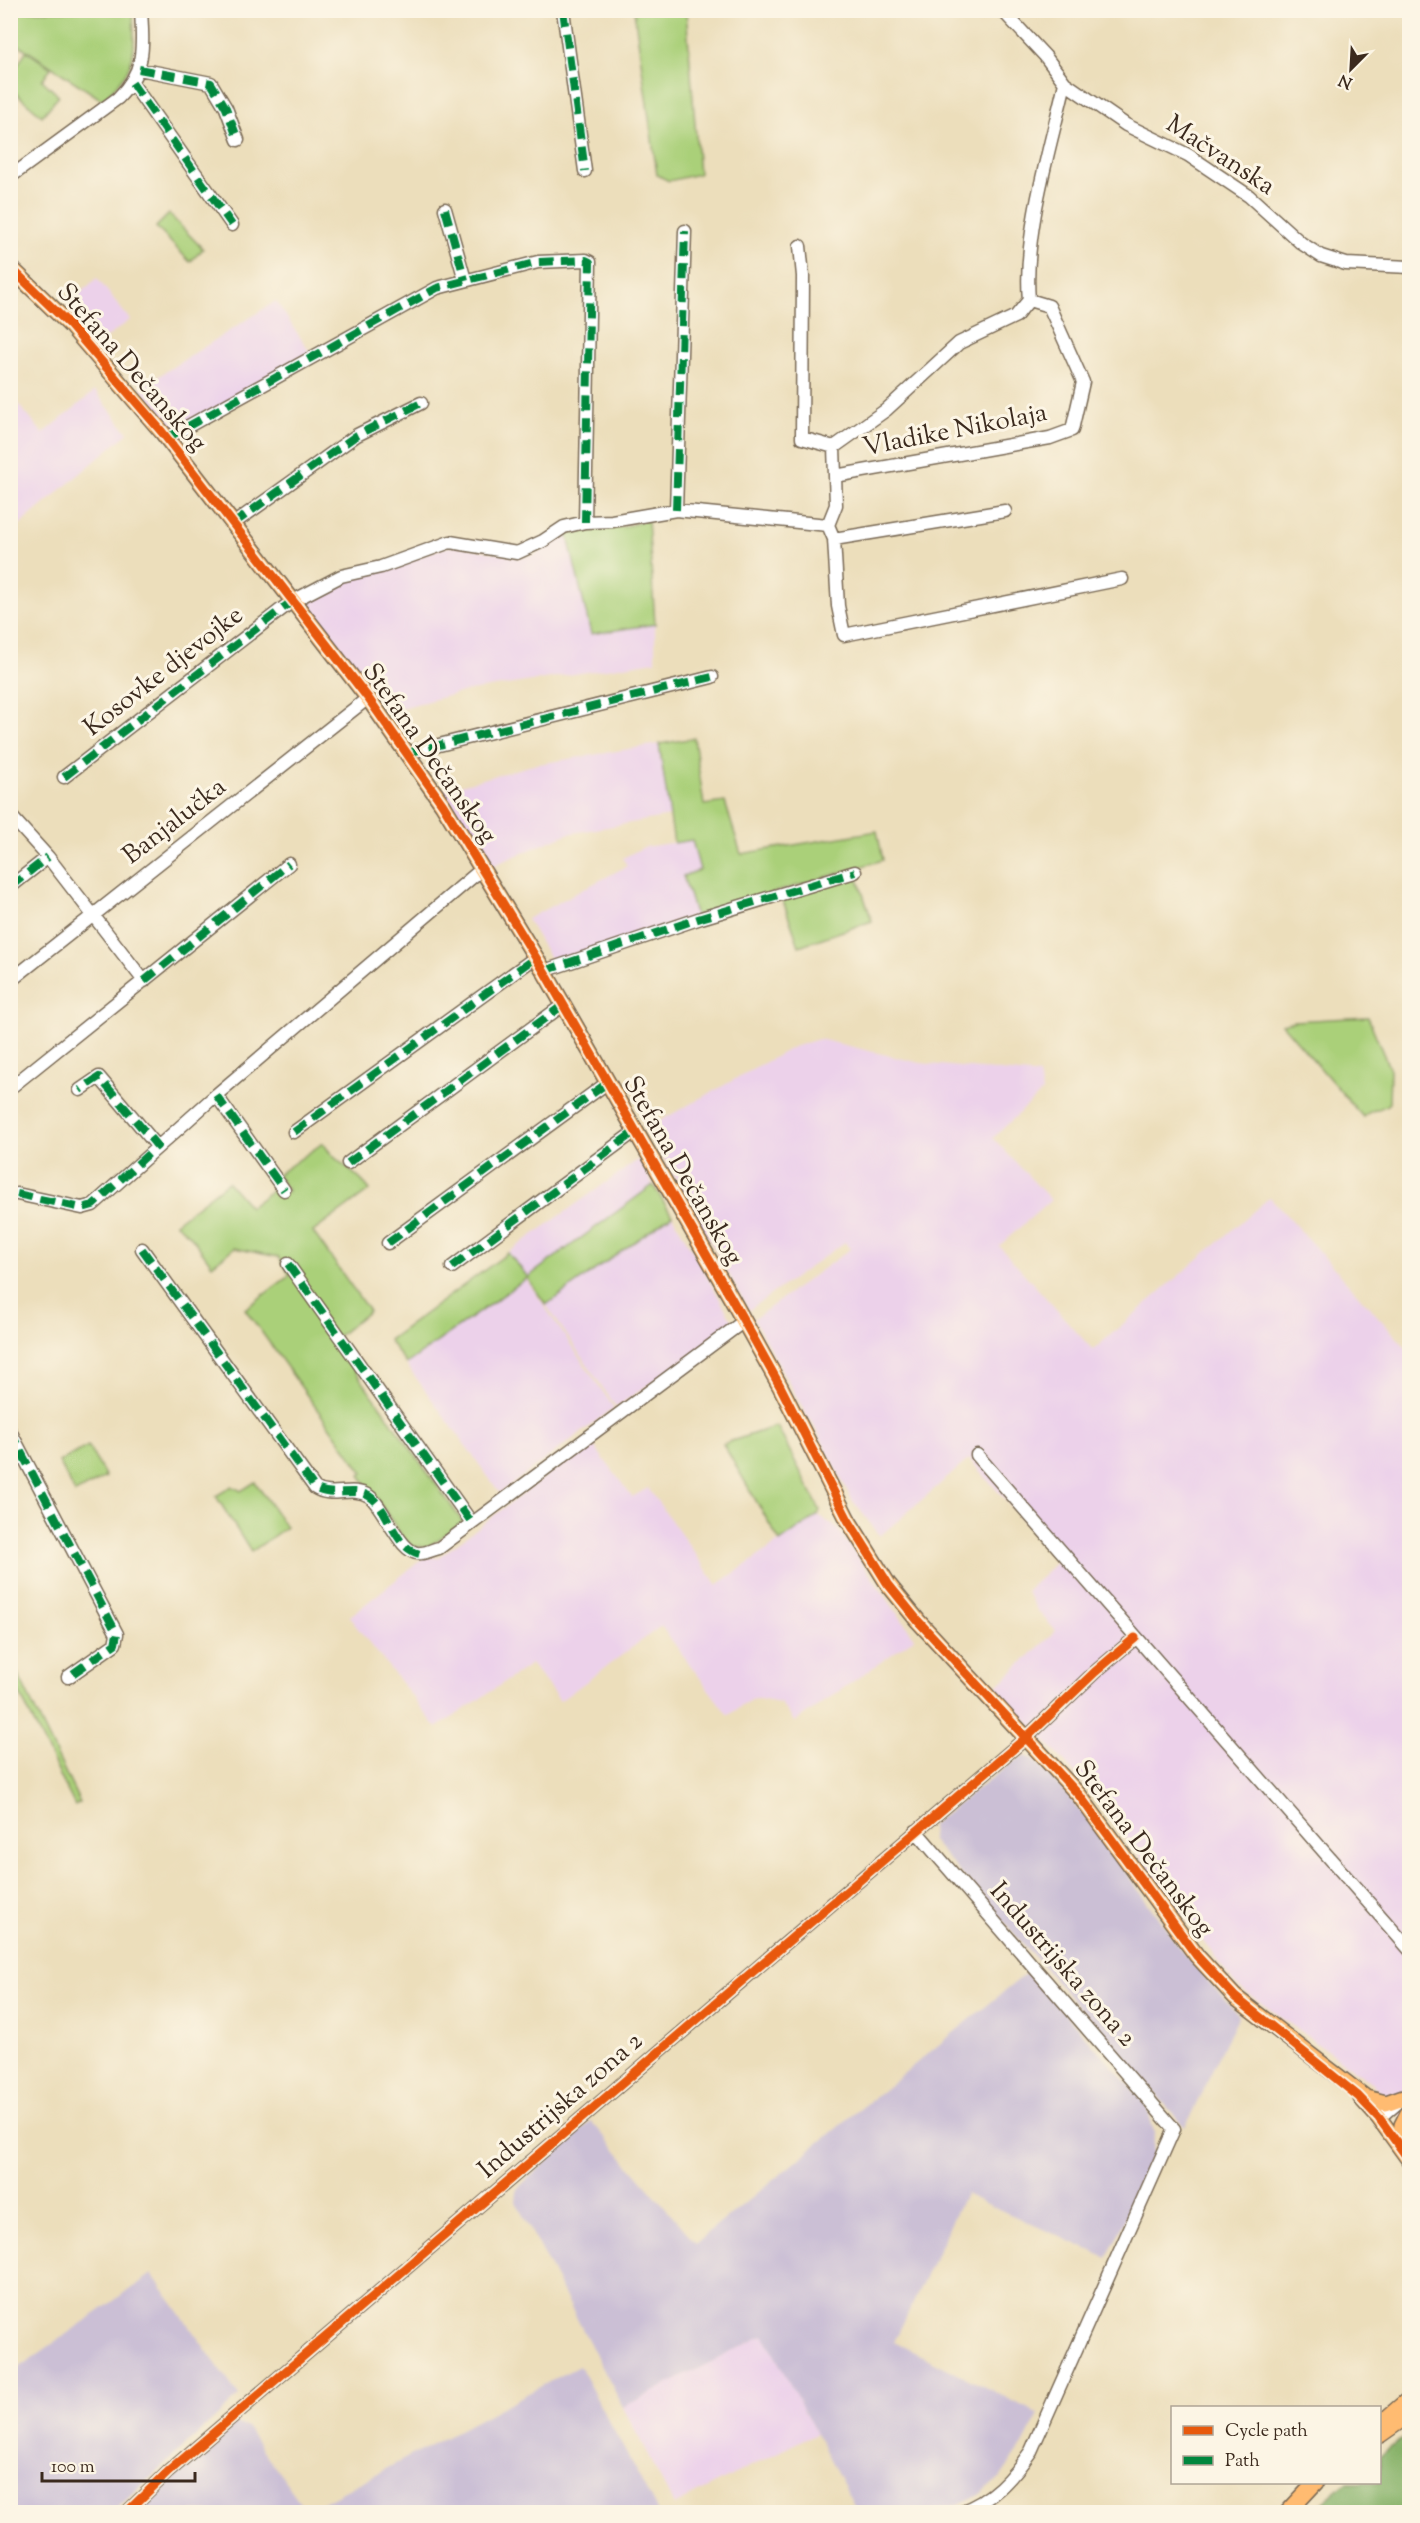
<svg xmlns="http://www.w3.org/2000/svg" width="1420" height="2523" viewBox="0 0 1420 2523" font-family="'Sorts Mill Goudy',serif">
<rect width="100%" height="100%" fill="#fcf5e5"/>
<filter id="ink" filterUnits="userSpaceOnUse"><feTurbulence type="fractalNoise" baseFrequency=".0167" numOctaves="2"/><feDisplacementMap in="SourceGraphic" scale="12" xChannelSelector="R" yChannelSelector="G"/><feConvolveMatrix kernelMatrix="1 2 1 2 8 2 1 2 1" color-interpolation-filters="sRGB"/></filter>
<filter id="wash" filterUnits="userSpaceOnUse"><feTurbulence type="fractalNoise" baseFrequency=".008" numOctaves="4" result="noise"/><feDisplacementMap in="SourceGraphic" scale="24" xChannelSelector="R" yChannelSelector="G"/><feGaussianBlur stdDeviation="1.35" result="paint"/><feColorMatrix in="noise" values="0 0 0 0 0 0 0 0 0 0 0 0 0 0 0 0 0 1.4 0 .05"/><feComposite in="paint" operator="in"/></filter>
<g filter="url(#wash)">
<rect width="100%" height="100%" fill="#ecdebb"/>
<path fill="#ecd1ea" d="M97,278l33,42 -31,23 -32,-38z
M276,301l39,59 -139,76 -36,-48z
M95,391l33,42 -117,99v-137l32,39z
M567,533l24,101 64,-10v37l-192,31 -74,19 -85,-112 39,-19 104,-33 12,-1 61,12 15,-3z
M659,744l11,72 -103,18 -75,32 -49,-76 90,-25z
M692,840l8,30 -17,6 13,40 -142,49 -27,-46 100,-53 -4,-8 21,-11z
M819,1039l101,24 119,12 3,17 -49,46 58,62 -52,46 94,104 177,-153 139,154v775l-37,-43 -137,-99 -144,-193 -95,-104 60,-56 -19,-21 -11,-19 33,-31 -90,-101 -89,77 -28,-36 -39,-77 -7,-9 -52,-95 96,-70 -5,-7 -96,68 -102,-182 146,-81z
M639,1159l14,26 -126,93 -19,-25z
M672,1215l61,107 -1,5 -116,80 -70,-102z
M526,1279l88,129 -114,85 -94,-129z
M591,1442l41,55 16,-9 69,97 101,-70 18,12 79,111 -120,84 -15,-19 -26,-5 -26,17 -67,-89 -101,75 -29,-37 -94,64 -88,-111 76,-60 13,1z
M764,2335l52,98 -142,72 -51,-98z"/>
<path fill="#cbbfd5" d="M1024,1756l9,3 28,29 31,37 94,132 53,58 -54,112 -253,-286 -1,-16 82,-63z
M1028,1972l118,132 8,28 -1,29 -46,97 -142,-64 -71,148 145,72 -16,31 -23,33 -21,17 -21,10 -32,7h-68l-94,-177 -141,72 -107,-205 1,-13 74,-68 105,122z
M152,2274l87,122 -126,116h-102v-139z
M579,2366l79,146h-329l-7,-9z
M234,2422l13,6 60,84h-171z"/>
<path fill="#aad079" stroke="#727d4c" stroke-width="1.5" d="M19,11h114c2,44 4,58 -31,89l-91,-60z
M634,11h52l13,163 -30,7 -12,-6z
M26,51l25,17 -9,12 17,16 -17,20 -31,-27v-12z
M169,214l34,35 -13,13 -34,-35z
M648,520l7,104 -64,10 -24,-101 56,-6z
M694,738l10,67 21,-3 16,52 136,-23 6,29 -187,56 -13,-40 17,-6 -8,-30 -18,3 -15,-99z
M857,876l15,45 -73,25 -17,-48z
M1368,1017l22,53 -1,33c-8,8 -18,5 -26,14l-81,-93 12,-3z
M323,1143c12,20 33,28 47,47l-57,42 56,79 -36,29 130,182 -34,24 -15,1 -9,-7 -45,-65 3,-2 -118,-164 45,-34 -12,-18 -44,-9 -22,17 -22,-30 -15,-12 53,-41 22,25 25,-19 6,8 7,-5 -11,-16z
M653,1185l19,30 -126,90 -19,-27 -121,86 -17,-24 119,-87 20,24z
M777,1426l43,84 -2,5 -38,27 -57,-98z
M88,1446l18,31 -31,16 -16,-31z
M255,1482l31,45 -35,25 -35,-56 16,-10 9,5z
M11,1660l69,143 -5,3 -64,-130z"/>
<path fill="#87b269" stroke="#616e44" stroke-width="1.5" d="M1409,2433v79h-96l33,-29 34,-1v-26z"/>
</g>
<g filter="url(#ink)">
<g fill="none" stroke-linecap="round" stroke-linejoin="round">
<g stroke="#796955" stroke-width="15">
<path id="minor" d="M563,10l22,161
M1002,10l43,46 20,27 61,42 62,30 61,41 52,47 20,13 25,8 64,3
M139,69l72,14 15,25 12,32
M132,83l100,142
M10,177l108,-79c28,-28 25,-51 23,-88
M445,209l20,71
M800,246l3,30 -1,162 32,9 52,-37 73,-67 57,-27 13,-16c-6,-66 21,-151 36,-217
M167,438l270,-150 101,-26 48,-2 4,2 -5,260
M835,476l215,-38 22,-8 11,-48 -34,-76 -20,-6
M676,510l9,-279
M233,524l124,-89 64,-32
M828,525l8,-20 -2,-58
M834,539l171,-28
M407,753l305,-76
M64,777l227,-175 50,-26 40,-9 69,-25 67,11 26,-12 21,-14 21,-5 27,-1 64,-11 152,15 6,14 4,67 6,29 278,-56
M10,815l38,42 96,124
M10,887l38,-30
M544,971l157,-53 154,-46
M10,981l358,-283
M10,1088l279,-224
M80,1090l19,-13 58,69
M216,1095l68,95
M294,1132l242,-175
M348,1163l215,-158
M17,1194l65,14 11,-3 123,-110 267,-227
M388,1243l219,-160
M142,1249l173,239c17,11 37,-3 54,8 15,10 32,61 52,57 6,0 12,-4 18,-5l305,-227
M288,1264l184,259
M452,1267l182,-135
M10,1431l107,203 -2,10 -47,33
M977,1455l433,495
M916,1831l258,298 -143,322c-19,27 -39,50 -71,61
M1379,2118l31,-27
M127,2512l41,-40 859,-735 68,-65 40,-34"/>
</g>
<g stroke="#796955" stroke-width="18">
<path id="major" d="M10,267l60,58 92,107 206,266 75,107 101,166 186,325 50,90 68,134 40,64 30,37 161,174 118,161 38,41 131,101 20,5 17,-6
M1361,2098l18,20 31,43
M1410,2109l-8,16 8,25
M1380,2424l30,-26
M1380,2435l30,-21
M1288,2512l28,-30"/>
</g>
<use href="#minor" stroke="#fff" stroke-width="12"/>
<use href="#major" stroke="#ffbb71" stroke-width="15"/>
<path stroke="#00873e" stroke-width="8" stroke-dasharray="15 8" stroke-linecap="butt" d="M563,10l22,161
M139,69l72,14 15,25 12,32
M132,83l100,142
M445,209l20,71
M167,438l270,-150 101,-26 48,-2 4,2 -5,260
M676,510l9,-279
M233,524l124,-89 64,-32
M407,753l305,-76
M64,777l227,-175
M10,820l3,-2
M10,887l38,-30
M544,971l157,-53 154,-46
M144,981l145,-117
M216,1095l68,95
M294,1132l242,-175
M348,1163l215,-158
M17,1194l65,14 11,-3 64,-59 -58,-69 -19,13
M388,1243l219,-160
M142,1249l173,239c17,11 37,-2 54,8 21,13 24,52 51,58
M288,1264l184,259
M452,1267l182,-135
M10,1431l107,203 -2,10 -47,33"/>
<g stroke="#fcf5e5" stroke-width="13">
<path id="cycleway" d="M10,267l60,58 92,107 206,266 75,107 101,166 186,325 50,90 68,134 40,64 30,37 161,174 118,161 38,41 123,99 21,22 31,43
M127,2512l41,-40 859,-735 68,-65 40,-34"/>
</g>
<use href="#cycleway" stroke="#e8590c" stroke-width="9"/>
</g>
</g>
<g text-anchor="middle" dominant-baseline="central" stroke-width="6" stroke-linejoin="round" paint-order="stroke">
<g font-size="26" fill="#3b2a1e" stroke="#fcf5e5">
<text transform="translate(1220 156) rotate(33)">Mačvanska</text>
<text transform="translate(131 368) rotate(49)">Stefana Dečanskog</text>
<text transform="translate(955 431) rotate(-11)">Vladike Nikolaja</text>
<text transform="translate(164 672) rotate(-38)">Kosovke djevojke</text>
<text transform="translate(429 754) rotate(55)">Stefana Dečanskog</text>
<text transform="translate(175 822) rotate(-38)">Banjalučka</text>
<text transform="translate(682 1171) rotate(60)">Stefana Dečanskog</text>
<text transform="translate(1143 1849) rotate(53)">Stefana Dečanskog</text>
<text transform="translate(1062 1965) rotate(49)">Industrijska zona 2</text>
<text transform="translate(561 2106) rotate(-41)">Industrijska zona 2</text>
</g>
</g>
<rect width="1420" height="2523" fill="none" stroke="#fcf5e5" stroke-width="36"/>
<rect x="1171" y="2406" width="210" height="78" fill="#fcf5e5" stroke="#afa495" stroke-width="1.5"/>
<rect x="1183" y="2426" width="30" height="9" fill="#e8590c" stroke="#afa495" stroke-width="1.5"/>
<text x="1225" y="2436" font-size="18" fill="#3b2a1e">Cycle path</text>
<rect x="1183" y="2456" width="30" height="9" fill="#00873e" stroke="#afa495" stroke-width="1.5"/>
<text x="1225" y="2466" font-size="18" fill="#3b2a1e">Path</text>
<g transform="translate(1351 69) rotate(204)" stroke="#fcf5e5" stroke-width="4.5" paint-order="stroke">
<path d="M0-4.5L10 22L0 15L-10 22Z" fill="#3b2a1e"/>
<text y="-9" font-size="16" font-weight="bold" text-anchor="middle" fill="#3b2a1e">N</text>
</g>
<path d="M42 2472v9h153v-9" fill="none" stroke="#3b2a1e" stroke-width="3"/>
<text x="51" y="2472" font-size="18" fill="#3b2a1e" stroke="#fcf5e5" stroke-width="4.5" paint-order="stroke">100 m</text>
</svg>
